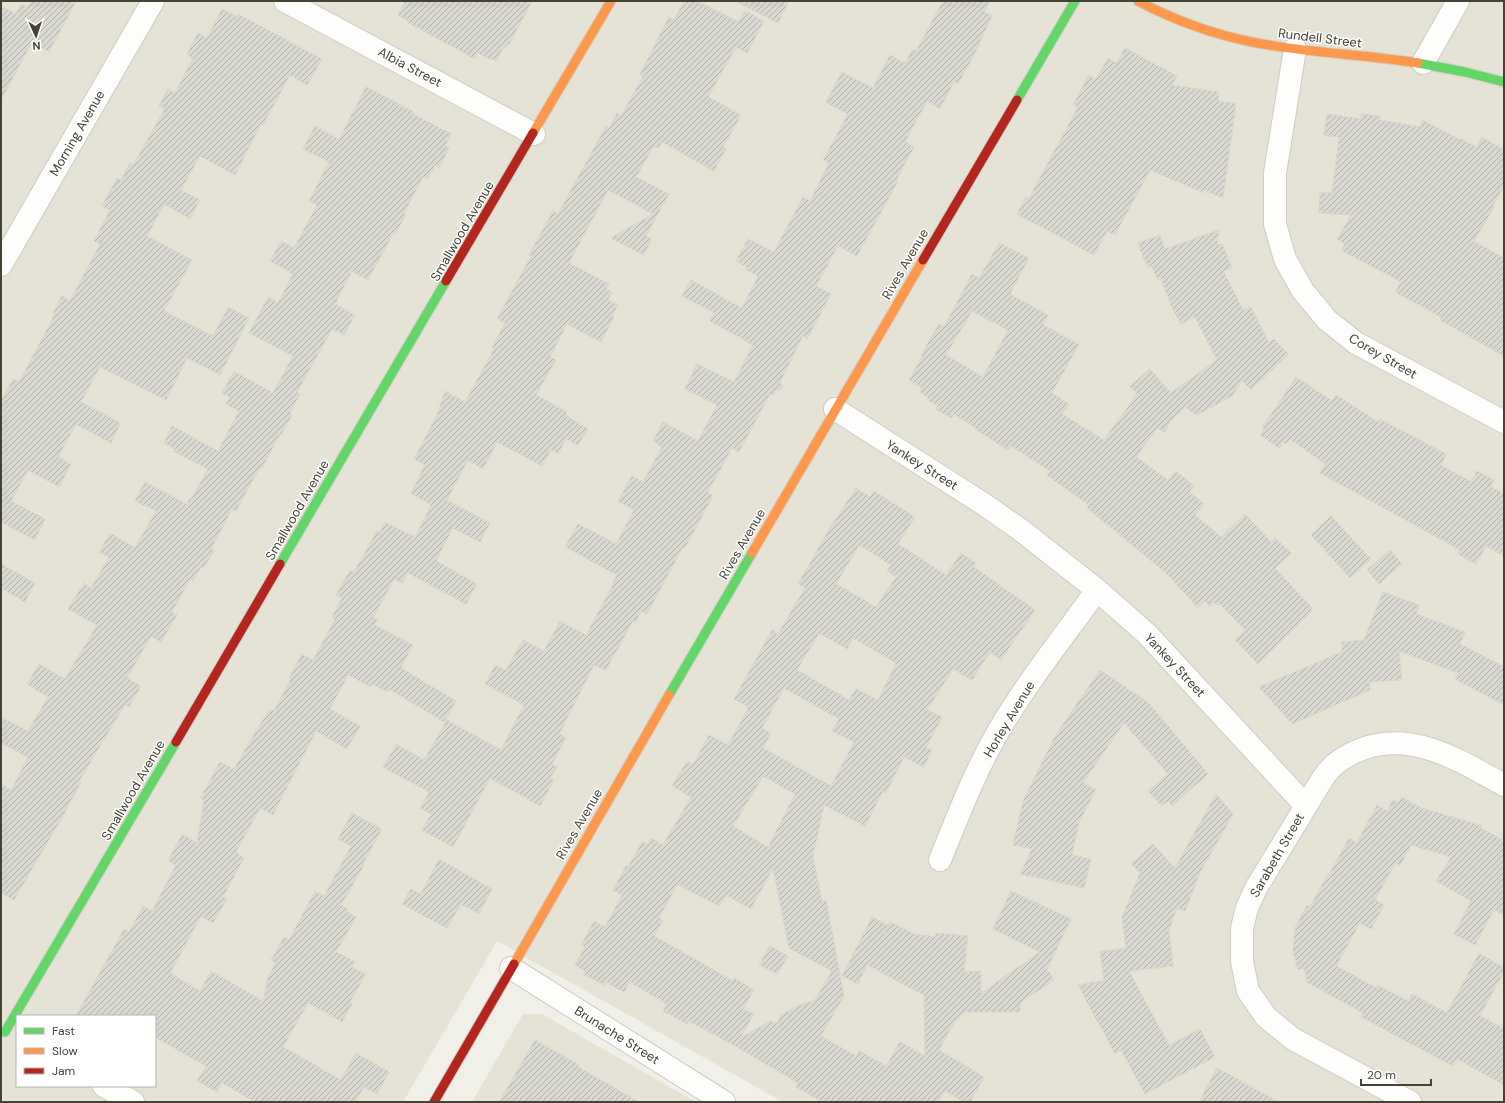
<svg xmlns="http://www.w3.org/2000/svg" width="1505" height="1103" viewBox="0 0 1505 1103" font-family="'DM Sans',sans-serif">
<defs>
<pattern id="building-hatch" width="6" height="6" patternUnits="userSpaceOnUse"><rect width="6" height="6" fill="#d9d8d0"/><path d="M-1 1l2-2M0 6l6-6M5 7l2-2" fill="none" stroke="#b2b1aa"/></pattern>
</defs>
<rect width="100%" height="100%" fill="#f0efe8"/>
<path fill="#e4e3d5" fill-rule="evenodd" d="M1,1h1503v1101h-721l-286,-161 -94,161h-402zM17,1016h138v70h-138z
M523,1014h19l154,88h-224z"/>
<path fill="url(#building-hatch)" stroke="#d8d7ce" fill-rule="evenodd" d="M31,1h45l-27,51 -17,-10 -31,58v-94l15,8 5,-10 7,3z
M405,1h127l-23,44 -2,-1 -2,4 -1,-1 -8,14 -4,-2 -1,1 -13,-7 -3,6 -68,-37 1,-1 -10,-6z
M684,1h13l42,21 6,-11 19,10 -17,32 -11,-6 -28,50 33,18 -18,33 3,1 -12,22 -52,-29 -4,6 -4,-2 -18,31 33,17 -23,42 6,3 -8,16 -33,-17 42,-24 -45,-24 -39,73 40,21 -3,5 6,3 -4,8 10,5 -6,11 2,1 -13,25 -34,-18 -17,33 6,3 -20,35 31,17 -2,3 23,14 -10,16 -12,-6 -8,15 -7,-4 -9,16 -45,-24 -14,27 -15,-9 -21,40 43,23 -10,19 -27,-14 -17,33 41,23 -11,20 -58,-31 -6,10 -8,-4 -21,39 5,2 -3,4 1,2 37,19 -12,23 55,33 -12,21 -55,-33 -1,3 -16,-8 -1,3 -23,-12 -18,34 30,17 -13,23 -31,-18 -43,84 -13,-7 -24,44 3,2 -1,1 6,3 -21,39 4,2 -14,24 -12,-7 -31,57 30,18 11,-20 52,30 5,-25 8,-13 -5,-3 13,-23 5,3 26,-49 9,5 27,-50 -13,-7 14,-26 30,16 -19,35 1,1 -23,40 7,4 -2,2 10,6 -20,35 19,10 -3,5 14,7 -16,28 2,2 -10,18 -34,-19 -25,44 58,33 15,-27 33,19 -12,22 -13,-7 -9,15h-100l-33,-19 -5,9 -20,-11 9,-15 -51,-29v-21h-79l48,-87 5,3 14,-26 9,5 24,-46 -8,-4 14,-27 15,9 7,-43 -4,-2 20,-36 14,7 29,-50h1l6,-10 4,2 17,-32 -2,-1 13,-24 11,6 22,-41 -3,-2 10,-19 -6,-3 14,-25 4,2 23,-41 3,1 5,-10 30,15 16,-32 -20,-12 14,-28 -11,-6 23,-44 8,-24 20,11 29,-53 -2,-1 13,-25 -8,-4 34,-63 -2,-1 24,-44 5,3 48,-88 3,2 8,-15 4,3 22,-40 -3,-2 29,-57 5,3z
M735,1h54l-11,22z
M943,1h47l-6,11 8,4 -19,41 -15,27 -4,-2 -14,27 -13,-8 -22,41 9,5 -18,33 2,1 -41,75 -19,-10 -22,40 15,8 -24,45 -4,-3 -23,46 3,6 -7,2 -3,5 -3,-1 -31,58 -7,-4 -24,44 5,4 -28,52 -2,-1 -36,67 -6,-3 -5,11 -3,-1 -27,49 -12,-5 -35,69 7,4 -14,26 5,3 -7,11 4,2 -14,26 -50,-28 -37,69 -31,-17 9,-16 -11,-6 9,-16 -46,-25 13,-23 28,16 23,-40 54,30 23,-45 -39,-21 10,-19 11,5 17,-30 21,11 16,-30 26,14 28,-52 -1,-1 4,-7 -52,-28 13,-23 38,20 18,-34 -16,-9 14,-25 11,6 19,-35 -9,-6 10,-19 35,19 19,-36 -32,-16 12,-25 37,18 19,-37 -43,-24 4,-8 -32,-17 9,-16 51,28 16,-32 -13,-7 2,-2 -11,-6 12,-22 26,13 29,-55 7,4 19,-38 -6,-3 25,-46 -22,-12 16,-30 31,16 17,-33 15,8 8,-14 3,2z
M222,9l15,8 1,-3 84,45 -15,26 -17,-10 -27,50 -2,-1 -26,51 -35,-19 -19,34 19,10 -10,19 -26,-15 -17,32 45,24 -28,51 49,25 15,-29 21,11 -29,57 -33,-17 -21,42 -66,-33 -19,35 40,21 -10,20 -35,-19 -18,33 13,7 -12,23 -31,-17 -17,31 34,18 -10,21 -34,-18v-121l12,-22 4,2 1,-1 2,1 35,-67 -2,-1 9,-17 8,5 30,-57 -6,-3 16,-31 -8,-4 15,-28 4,2 9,-17 3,2 32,-56 -6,-3 9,-17 7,4 18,-35 -6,-4 11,-21 9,5z
M1125,48l52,28 -5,9 47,7 -1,9 18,3 -13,94 -21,-9 2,4 -54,-23 -35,65 -8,-4 -13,24 -77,-41 9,-17 3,1 49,-91 -5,-2 16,-30 7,4 12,-21 9,5z
M366,87l48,25 -1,2 38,20 -6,12 4,2 -10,20 -4,-3 -7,14 -5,-2 -19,36 2,1 -10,19 -2,-1 -26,48 -16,-9 -17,33 20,11 -11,20 -12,-6 -35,63 3,2 -10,19 2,2 -11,20 -1,-1 -18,34 -2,-1 -24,44 -4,-2 -21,40 3,2 -11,18 -2,-2 -8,14 -3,-2 -18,33 5,3 -16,27 -10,-6 -24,42 14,8 -12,21 -4,-2 -46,76 2,1 -17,32 -50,86 -13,-7v-109l10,6 17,-33 -27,-14v-26l27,14 20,-34 -21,-13 12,-20 26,15 32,-54 -29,-16 16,-26 7,5 18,-31 -10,-5 11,-19 25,15 21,-37 -21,-10 10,-19 42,22 2,-5h2l17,-30 -35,-18 2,-2 -11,-6 8,-17 46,25 21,-40 -13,-7 4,-7 -8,-4 12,-22 39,22 20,-37 -44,-23 19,-36 10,6 15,-29 -23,-13 11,-20 13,7 23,-43 -8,-4 20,-39 -26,-13 12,-23 24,13z
M1327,114l34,5v-5l19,2v4l41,7 1,-7 39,20v-1l16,8 5,-10 22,13v35l-11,21 1,1 -20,34 30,17v98l-64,-36 1,-3 -46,-25 6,-10 -60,-32 4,-6 -8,-5 14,-24 -32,-2 1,-21 12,1 7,-56 -15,-2z
M1219,230l-2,15 5,-1 10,24 -9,3 20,39 8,-3 18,36 5,-4 15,15 -38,36 -9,-9 -10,15 -35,19 -12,-8 -15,14 -5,11 -8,-4 -21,29 32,23 8,-9 18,15 -5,6 15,12 -9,11 26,22 24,-23 26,28 4,-4 16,15 -16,15 37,40 -1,2 1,1 -54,53 -23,-24 10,-10 -25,-26 -2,2 -4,-4 -4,5 -5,-6 -7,7 -32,-35 -79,-65 2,-3 -42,-30 3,-4 -39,-25 -3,4 -30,-19 -2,-3 -22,-14 -3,4 -15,-9 2,-3 -11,-6 1,-3 -8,-5 2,-4 -13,-8 13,-23 -1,-1 6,-10h-1l13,-22 5,3 28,-53 7,4 20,-35 30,15 -19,36 38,21 -5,10 36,19 -27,49 17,11 -7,10 42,26 33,-46 -7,-8 20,-17 21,24 46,-33 -22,-43 -14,7 -10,-19 -11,-29 -2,5 -6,-15 -4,1 -2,-5h-1l-7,-19 22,-8 5,14zM972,311l36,19 -25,47 -37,-22z
M1296,377l36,24 4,-6 42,27 2,-3 66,35 -5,11 30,17 6,-11 17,9 -4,6 14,8v62l-18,-10 -10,18 -18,-10 2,-4 -140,-77 5,-9 -35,-25 -4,5 -3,-2 -4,6 -19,-13 4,-6 -2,-1z
M856,488l14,9 4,-6 41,26 -17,27 48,31 15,-22 15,10 -2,4 61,43 -34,50 -11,-8 -18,28 -19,-11 -26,41 15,7 -16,31 6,2 -8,17 -20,-10 -18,36 -3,-2 -18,35 -41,-21 -11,51 9,45 4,-1 18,96 -23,40 35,20 3,-5 27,15 14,-24 25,14 -1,-61 -57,-30 -9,19 -16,-8 30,-59 16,8 -4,9 6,-12 24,12 21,3 1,-4 32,3 -4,36 17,-1v22l59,-41 -47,-23 18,-38 60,28 -24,50 7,11 -34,23v9h-54l-11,9 -16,29 45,27 -14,25h-6l-19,-11 -7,11h-115l-27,-15 2,-4 -63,-37 -46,-25 -2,3 -24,-13 4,-7 -37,-22 -6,10 -18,-10 -2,3 -21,-11 2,-3 -10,-6 10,-18 -4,-2 13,-24 11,6 17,-32 -9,-5 13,-24 2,1 14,-25 5,2 4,-6 12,7 28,-48 -19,-11 15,-25 6,3 16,-29 19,10 20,-36 -2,-1 1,-2 -13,-7 38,-69 6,4 27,-46 -7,-4 33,-58zM859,545l32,20 -4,6 9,6 -20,30 -40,-23zM819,633l28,16 6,-11 43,25 -18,37 -22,-11 -7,11 -52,-30zM784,688l55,31 -7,12 22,11 -23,44 -68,-38 8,-15 -9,-5zM763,776l32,18 -26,51v3l-36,-22zM773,868l16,80 43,23 -17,29 -15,5 -19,10 -4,8 -6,-2 -31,17 14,-24 -11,-5 11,-19 -20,-12 -1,3 -79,-45 9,-16 -4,-2 18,-33 2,1v-1l40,21 7,-11 25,14z
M1331,516l40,43 -21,19 -39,-43z
M1390,550l12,14 -23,20 -12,-14z
M1,564l34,19 -10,19 -24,-14z
M1383,592l36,13 -3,9 49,18 -5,12 44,23v38l-49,-26 3,-6 -59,-22 3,29 -33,2 1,8 -78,34 -33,-37 83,-35v-10l22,-2z
M1100,670l49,33 59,71 -36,32 -4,-5 -6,5 -14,-15 20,-17 -44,-51 -41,60 13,7 -17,32 -7,33 19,4 -7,29 -64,-14 12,-25 -19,-4 10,-44 32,-65z
M1216,794l17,20 -33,59 -15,38 -8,-3 -8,22 4,36 -44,5 40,74 31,-16 15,28 -70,37 -24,-44 -6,4 -37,-69 26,-4 -4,-29 26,-4 -4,-31 18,-44 -9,-9 22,-20 22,24z
M1401,797l21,11 60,18 -1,2 23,13v74l-10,-5 -19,35 -21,-11 17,-33 -35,-20 15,-24 -40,-12 -11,21 -5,-3 -20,37 9,5 -13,24 -11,-6 -24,43 41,22 1,-3 30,16 4,-7 35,19 32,-60 25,15v3l-24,45 24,13v56l-47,-26 -4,7 -92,-49 2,-4 -56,-31 -3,-14 -6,2 -5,-19 2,-23 12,-23 3,2 18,-33 1,1 20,-37 8,5 20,-38 10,6 6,-11 5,3z
M439,859l53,30 -13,25 -18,-10 -14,24 -45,-24 9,-15 10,5z
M770,946l18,10 -11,18 -18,-9z
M535,1040l44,25 -1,2 61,35h-140z
M1217,1068l62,34h-80z"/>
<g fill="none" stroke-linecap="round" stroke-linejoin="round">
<g stroke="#cecdc5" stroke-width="24">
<path id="street" d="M285,1l249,133
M1295,49l-20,124v51l10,35 18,32 24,29 29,23 148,79
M1423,63l35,-62
M1,265l152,-264
M835,409l150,96 37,26 75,59 50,44 159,172c7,-11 14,-25 23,-36 9,-10 20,-16 33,-21 51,-19 98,12 142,36
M1306,806l-50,82 -9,20 -5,20v33l6,30 18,26 27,22 117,63
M940,860c18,-44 35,-89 59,-130 29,-49 65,-94 98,-140
M511,968l213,134
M104,1086l29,16"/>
</g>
<g stroke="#d0d0c0" stroke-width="11">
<path id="fast" d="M1418,63l47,9 39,10
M1017,100l58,-99
M280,564l166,-283
M669,695l83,-142
M5,1032l171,-290"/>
</g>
<g stroke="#d0d0c0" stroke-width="11">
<path id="slow" d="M1138,1c36,19 74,33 114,41 54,11 111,12 166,21
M533,133l78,-132
M752,553l171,-293
M514,964l155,-269"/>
</g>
<g stroke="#d0d0c0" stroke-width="11">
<path id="jam" d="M923,260l94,-160
M446,281l87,-148
M176,742l104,-178
M434,1102l80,-138"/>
</g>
<use href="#street" stroke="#fdfdfc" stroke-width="22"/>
<use href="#fast" stroke="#63d668" stroke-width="9"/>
<use href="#slow" stroke="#ff974d" stroke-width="9"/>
<use href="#jam" stroke="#b3261e" stroke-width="9"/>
</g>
<g text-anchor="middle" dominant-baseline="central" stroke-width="3" stroke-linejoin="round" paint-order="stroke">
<g font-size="13" fill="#454334" stroke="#fff">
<text transform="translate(1320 38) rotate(7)">Rundell Street</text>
<text transform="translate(410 67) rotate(28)">Albia Street</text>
<text transform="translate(77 133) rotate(-60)">Morning Avenue</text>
<text transform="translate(462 231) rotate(-60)">Smallwood Avenue</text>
<text transform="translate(905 264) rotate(-60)">Rives Avenue</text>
<text transform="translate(1383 356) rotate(30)">Corey Street</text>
<text transform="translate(922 465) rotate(32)">Yankey Street</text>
<text transform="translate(297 510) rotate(-60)">Smallwood Avenue</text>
<text transform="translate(742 544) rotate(-60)">Rives Avenue</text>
<text transform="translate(1175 665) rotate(47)">Yankey Street</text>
<text transform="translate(1009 719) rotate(-59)">Horley Avenue</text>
<text transform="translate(133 790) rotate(-60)">Smallwood Avenue</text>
<text transform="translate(579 824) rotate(-60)">Rives Avenue</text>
<text transform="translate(1277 855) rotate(-60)">Sarabeth Street</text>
<text transform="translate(617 1035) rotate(32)">Brunache Street</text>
</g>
</g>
<rect width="1505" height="1103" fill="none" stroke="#454334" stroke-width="4"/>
<rect x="16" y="1015" width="140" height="72" fill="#ffffff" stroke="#b5b4ae"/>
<rect x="24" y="1028" width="20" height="6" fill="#63d668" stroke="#b5b4ae"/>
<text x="52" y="1035" font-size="12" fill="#454334">Fast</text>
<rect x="24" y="1048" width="20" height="6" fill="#ff974d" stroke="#b5b4ae"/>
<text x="52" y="1055" font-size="12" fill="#454334">Slow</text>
<rect x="24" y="1068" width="20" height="6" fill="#b3261e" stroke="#b5b4ae"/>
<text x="52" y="1075" font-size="12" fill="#454334">Jam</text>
<g transform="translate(36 36) rotate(177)" stroke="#ffffff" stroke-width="3" paint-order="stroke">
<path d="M0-3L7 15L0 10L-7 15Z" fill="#454334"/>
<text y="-6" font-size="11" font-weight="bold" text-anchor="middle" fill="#454334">N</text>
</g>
<path d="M1361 1079v6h70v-6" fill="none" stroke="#454334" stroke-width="2"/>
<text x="1367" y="1079" font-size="12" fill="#454334" stroke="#ffffff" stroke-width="3" paint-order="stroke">20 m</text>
</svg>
